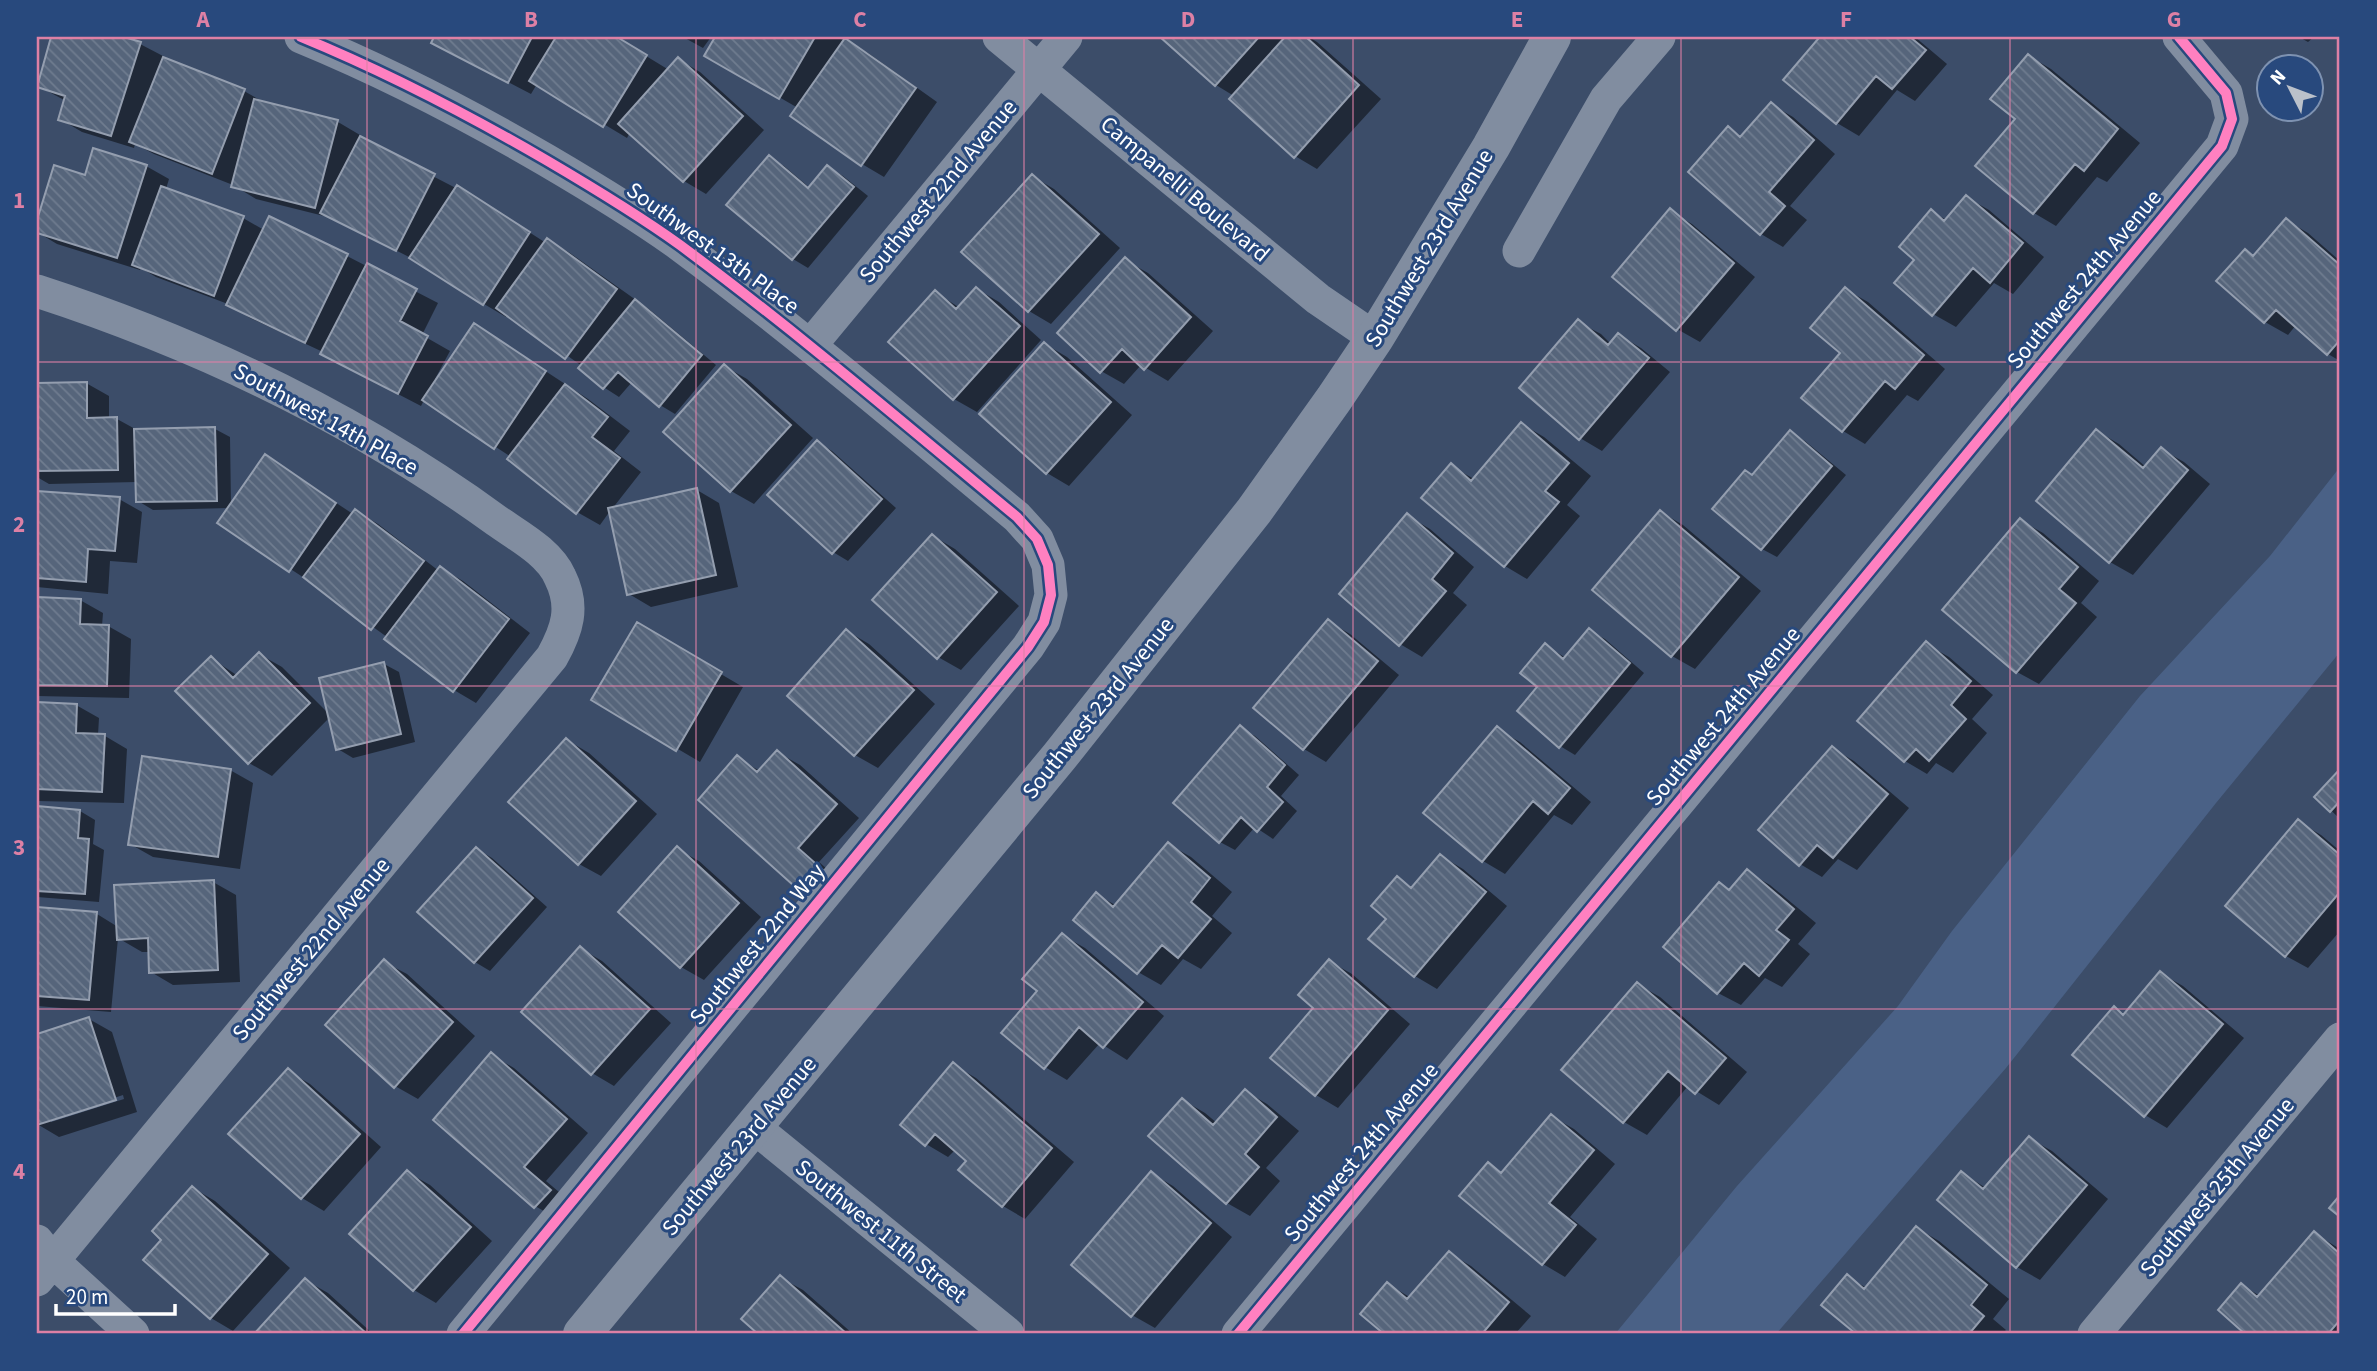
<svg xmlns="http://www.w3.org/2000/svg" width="2377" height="1371" viewBox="0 0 2377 1371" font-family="'Source Sans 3',sans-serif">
<defs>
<pattern id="building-back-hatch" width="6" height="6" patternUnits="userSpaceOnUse" patternTransform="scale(1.75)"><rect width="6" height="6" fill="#56657b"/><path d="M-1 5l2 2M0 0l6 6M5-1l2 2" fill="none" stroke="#6f7c8f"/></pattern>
</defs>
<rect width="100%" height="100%" fill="#3c4d69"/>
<path fill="#4a6186" d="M2340,467v185l-124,151 -210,265 -230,266h-161l122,-148 161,-180 54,-75 188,-235 130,-140z"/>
<path fill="#0007" fill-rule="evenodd" d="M53,37h65l22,7 23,12 -1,3 82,32 23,13 71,18 22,13 -1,3 120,62 67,43 2,-3 22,13 80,57 66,55 -41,49 -15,-9 -28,-23 -13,15 -14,-9 -25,-20 2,-2 -74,-52 -2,3 -22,-13 -65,-42 -87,-44 -76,-19 -23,-14 -79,-31 -19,-10 -1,4 -52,-16 -22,-13 6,-18 -28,-15z
M433,37h182l54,33 9,-11 22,13 64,58 -58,64 -22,-13 -54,-49 -3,6 -90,-54 -6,10 -75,-39z
M683,37h28l-8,11z
M717,37h120l31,16 69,49 -53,75 -22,-13 -64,-56 -92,-53z
M1162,37h147l8,5 64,57 -64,70 -22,-13 -61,-60 -18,-11z
M1819,37h96l32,27 -32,37 -18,-11 -38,46 -22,-13z
M2299,37h15l-6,5z
M2029,56l22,13 89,74 -33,39 -10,-5 -41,49 -22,-13 -17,-94z
M1771,104l22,13 42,37 -45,52 17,14 -24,27 -22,-13 -32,-105 14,8z
M769,158l15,8 26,22 18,-21 15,9 25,20 -60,72 -15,-9 -64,-54z
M146,166l23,13 -3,10 77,29 21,12 83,26 91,47 -16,32 28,16 -15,28 2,1 38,-55 113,74 42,32 -16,20 27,21 -29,37 85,-19 22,13 19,84 -87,20 -22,-13 -19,-83 -10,14 -23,-13 -66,-55 -87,-57 -3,6 -77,-40 -21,-14 -73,-34 -22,-14 -72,-27 -15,-9 -1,2 -83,-26 -20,-12v-6l19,-59 30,10z
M1032,176l22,13 66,59 -69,76 -22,-13 -66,-59z
M1966,197l23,13 55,47 -31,37 -19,-11 -38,44 -23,-13 -37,-32 20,-23 15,-47 16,8z
M1670,211l22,13 63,53 -55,65 -23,-13z
M2286,220l22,13 32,28v100l-12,-7 -32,-29 -8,10 -23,-13 -20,-71 9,5z
M1125,260l23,13 65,58 -45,50 -27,-16 -17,19 -23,-13z
M977,289l22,13 42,38 -64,72 -23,-13 -63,-57 44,-50 25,16z
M1845,289l23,13 77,67 -27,32 -11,-6 -42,49 -22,-13z
M1578,322l23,12 10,10 8,-9 22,13 29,24 -68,79 -22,-13z
M1045,344l22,13 65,58 -63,71 -22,-13z
M724,366l23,13 66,59 -59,66 -23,-13 -66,-60z
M86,383l23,13v23h8l20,11 78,-1 15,8 1,68 34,-49 88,58 3,-3 22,13 61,47 2,-3 22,13 67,52 -54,70 -22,-13 -67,-53 -75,-54 -92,-60 9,-15 -76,2 -15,-9 -1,-19 -88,2 -12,-7v-92z
M1522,424l22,13 47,39 -24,29 13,11 -53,63 -22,-13 -54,-100 23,13z
M2097,431l22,13 27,23 15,-18 23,13 26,22 -77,91 -23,-13 -72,-61z
M1790,432l15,9 41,34 -69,82 -15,-8 -9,-73z
M817,442l15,9 64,57 -48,53 -15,-9z
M37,493l82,6 23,13 -5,51 -27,-2 -2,33 -71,-7z
M1661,512l22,13 78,66 -66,78 -23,-13 -78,-66z
M1408,516l22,13 44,38 -21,26 14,12 -45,52 -22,-13z
M2020,520l23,13 56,48 -18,22 16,14 -58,67 -22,-12z
M933,536l22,13 64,57 -58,64 -23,-13 -63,-57z
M37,599l43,1 23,13 -1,13h6l23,13 -2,59 -92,-2z
M1328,621l22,13 49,41 -73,87 -22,-13 -49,-41z
M637,625l106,62 -43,75 -107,-63z
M847,631l22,13 66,60 -57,64 -23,-13 -66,-60z
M1590,631l15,8 39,34 -69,82 -15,-9 -21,-59 6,-42 21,13z
M1926,644l23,13 44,38 -21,24 15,14 -34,40 -17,-10 -9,11 -22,-13z
M259,654l23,13 48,48 54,-51 15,8 16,70 -62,16 -15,-9 -8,-32 -58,59 -23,-13 -71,-72 33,-33 27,18z
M37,704l39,1 23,13 -1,17 7,1 22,13 -3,54 -87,-2z
M1240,728l15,8 44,39 -18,21 16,15 -24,28 -18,-12 -20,23 -15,-8z
M1497,729l23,13 71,60 -19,23 -18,-10 -49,59 -22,-13z
M567,740l22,13 68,61 -56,62 -22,-12z
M1832,748l22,13 55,47 -52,62 -19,-11 -16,18 -22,-13z
M777,752l23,13 59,53 -40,44 25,22 -18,20 -23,-12 -102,-92 36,-42 23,13z
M230,770l23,13 -13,86 -87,-12 -23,-13z
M2340,772v47l-23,-22z
M37,808l43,3 15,9 -2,24 11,6 -5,52 -62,-5z
M2299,822l22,13 19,16v80l-32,37 -22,-12z
M1168,844l23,13 41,35 -20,24 20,17 -31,36 -18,-10 -22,26 -23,-13 -63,-53 21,-25 21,12z
M477,849l15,9 55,49 -57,64 -15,-9 -55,-50z
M677,849l22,12 62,56 -57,63 -23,-13 -61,-55z
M1441,856l22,13 44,37 -70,83 -22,-13 -27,-57 9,-41 17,10z
M1748,872l22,13 46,38 -18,21 12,10 -28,33 -17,-9 -24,27 -23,-12 2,-109 11,6z
M213,882l23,13 4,87 -67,3 -22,-13 -1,-20h-8l-24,-14 -7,74 -74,-6v-97l60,5 21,13z
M1062,935l23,13 79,68 -37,44 -27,-17 -33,37 -22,-13 -6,-76z
M580,948l22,13 69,62 -57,63 -22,-13z
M1329,961l23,13 58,50 -72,84 -22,-13v-88z
M384,962l23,12 68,62 -57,63 -23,-13z
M2160,973l23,13 61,52 -77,90 -22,-13 -31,-107 12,7z
M1637,984l23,13 87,75 -28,33 -31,-19 -41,49 -23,-13 -60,-52z
M89,1019l23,13 25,80 -78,25 -22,-13v-88zM123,1095l1,4 -73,23v-3z
M491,1055l23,13 74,65 -42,48 26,22 -14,16 -23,-13z
M954,1065l22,13 98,84 -49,57 -22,-13 -35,-45 -13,-11 -7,7 -22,-13z
M288,1071l22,13 71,63 -57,64 -22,-13z
M1245,1091l22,13 32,27 -33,37 14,13 -30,35 -23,-13 -76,-67 32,-36 22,13 12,10z
M1551,1116l23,13 41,35 -45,53 27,22 -32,38 -22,-13 -55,-100 15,9z
M2029,1138l23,13 56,48 -68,81 -23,-13 -78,-67 23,-27 24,15z
M407,1172l23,13 62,56 -56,62 -22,-13z
M1151,1173l22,13 59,51 -77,91 -23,-13z
M193,1188l22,13 75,67 -57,63 -22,-13z
M1917,1228l22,13 70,58 -16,20 13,11 -4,4h-143l-36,-29 24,-28 20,11z
M2314,1233l26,16v85h-92l-28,-24 22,-25 18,11z
M1449,1253l22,13 60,50 -16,18h-128l-24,-20 25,-30 23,14z
M781,1278l22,12 50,44h-93l-17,-15z
M305,1280l23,13 45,41h-116z"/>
<path fill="url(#building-back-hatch)" stroke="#949eaf" stroke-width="2" d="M51,37h73l17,5 -30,94 -53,-16 7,-24 -28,-9z
M434,37h98l-24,46 -77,-40z
M556,37h61l30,18 -44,72 -74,-46z
M715,37h100l-36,62 -75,-43z
M1160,37h99l-44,49z
M1285,37h21l53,48 -65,73 -65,-59z
M1816,37h94l16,13 -34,39 -16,-13 -40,48 -53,-44 35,-41z
M845,38l71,50 -55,78 -71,-50z
M2028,54l90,75 -34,42 -9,-7 -42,50 -58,-48 40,-47 -25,-20z
M163,57l82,32 -33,85 -83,-32z
M678,57l65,59 -60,66 -65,-58z
M254,99l84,21 -23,88 -84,-21z
M1771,102l43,38 -45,52 16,14 -25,29 -72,-63 40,-46 12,11z
M360,136l75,38 -39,77 -76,-38z
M93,148l54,17 -30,93 -80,-25v-13l17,-55 31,10z
M769,155l39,33 19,-23 27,22 -62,73 -66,-55z
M1032,174l67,60 -71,78 -67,-60z
M457,185l73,47 -47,73 -74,-47z
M161,186l83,30 -30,80 -82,-31z
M1966,195l57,48 -33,40 -17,-15 -41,48 -38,-33 20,-23 -15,-13 32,-38 13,12z
M1670,208l64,55 -58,68 -64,-54z
M269,216l79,38 -43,89 -79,-38z
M2286,218l54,47v75l-13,15 -51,-45 -12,13 -48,-42 29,-32 8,7z
M547,238l70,51 -52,70 -69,-51z
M1125,257l66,60 -47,53 -22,-21 -22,24 -43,-40z
M367,263l50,26 -17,32 28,15 -30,58 -78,-40z
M976,287l44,39 -67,74 -65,-58 47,-52 21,19z
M1845,287l79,68 -29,34 -10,-8 -43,51 -41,-34 39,-45 -30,-25z
M635,299l67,56 -43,52 -41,-35 -15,17 -25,-21z
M1578,319l30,26 10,-12 31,25 -70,82 -60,-52z
M474,323l72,48 -52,78 -72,-49z
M1044,342l67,60 -65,72 -67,-60z
M724,364l67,61 -61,67 -67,-60z
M87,382v36l30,-1 1,53 -81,1v-88z
M565,384l43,33 -16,20 28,21 -44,56 -69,-55z
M1521,422l48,41 -24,28 14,11 -55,65 -83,-69 30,-35 20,18z
M215,427l2,74 -81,1 -2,-73z
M2096,429l47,39 18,-21 27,23 -79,93 -73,-62z
M1790,430l42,36 -71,84 -49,-41 33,-39 7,5z
M817,440l65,59 -50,55 -65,-59z
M265,454l71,49 -47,69 -72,-49z
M697,488l19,87 -89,20 -19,-87z
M37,491l83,6 -5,54 -27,-2 -2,33 -49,-4z
M355,509l69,52 -53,69 -68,-53z
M1660,510l79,67 -68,80 -79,-67z
M1407,513l46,40 -21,26 14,12 -47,55 -60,-52z
M2020,518l58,49 -19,22 17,14 -60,70 -74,-63z
M932,534l65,58 -60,67 -65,-59z
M440,566l69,53 -56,73 -69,-53z
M37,597l44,2 -1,25 29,1 -2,61 -70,-1z
M1328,619l50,42 -75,89 -50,-42z
M637,622l85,50 -46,79 -85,-51z
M1589,628l41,35 -71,85 -42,-37 20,-24 -17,-14 25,-30 18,16z
M846,629l68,61 -60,66 -67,-60z
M1926,641l45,40 -20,24 15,14 -37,42 -13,-12 -12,13 -47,-41z
M259,652l51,51 -62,61 -73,-73 36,-35 22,22z
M384,662l17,72 -65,16 -17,-72z
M37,702l40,2 -1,29 29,1 -3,58 -65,-3z
M1240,725l45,40 -18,22 16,15 -26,30 -16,-15 -22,26 -46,-40z
M1497,726l73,62 -22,26 -15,-13 -51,61 -59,-49z
M566,738l70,63 -58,64 -70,-63z
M1832,746l56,48 -55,64 -16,-13 -18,21 -41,-36z
M777,750l60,54 -39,44 25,22 -21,23 -104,-93 39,-45 20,17z
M142,756l89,13 -13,88 -90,-12z
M2340,769v32l-10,11 -16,-15z
M37,806l43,4 -2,28 11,1 -4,55 -48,-3z
M2298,819l42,36v37l-55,65 -60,-51z
M1168,842l42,36 -19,24 20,17 -33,39 -16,-13 -25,29 -64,-54 23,-28 17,15z
M677,846l62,57 -59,65 -62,-56z
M476,847l57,51 -59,65 -57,-51z
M1440,854l46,38 -72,85 -46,-38 18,-20 -15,-13 26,-30 14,12z
M1747,869l47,40 -18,21 13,10 -30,36 -15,-13 -27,31 -54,-47 56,-65 10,8z
M214,880l4,90 -69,3 -1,-35 -31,2 -3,-55z
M37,907l60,5 -8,88 -52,-4z
M1062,933l81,69 -40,46 -24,-21 -35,42 -43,-36 36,-42 -15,-12z
M580,946l70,63 -59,66 -70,-63z
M384,959l69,63 -59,66 -69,-63z
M1329,959l59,51 -73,86 -45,-38 43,-50 -15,-13z
M2160,971l63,53 -79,93 -72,-62 42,-49 9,9z
M1637,982l89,76 -31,36 -27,-23 -45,52 -62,-53z
M89,1017l27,83 -79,25v-91z
M491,1052l76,67 -43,48 27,23 -17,18 -101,-88z
M953,1062l99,86 -50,59 -44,-37 8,-9 -31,-27 -10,12 -25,-21z
M288,1068l72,66 -59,65 -73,-65z
M1245,1089l32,28 -32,37 14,13 -33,37 -78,-68 34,-38 31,27z
M1551,1114l43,36 -45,53 27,22 -34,40 -83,-69 29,-34 13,11z
M2029,1136l58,49 -71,83 -79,-68 24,-29 22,18z
M407,1170l64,57 -58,64 -64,-57z
M1151,1171l60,52 -80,94 -60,-52z
M192,1186l76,68 -58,65 -67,-59 18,-20 -9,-9z
M2340,1195v22l-11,-9z
M1916,1226l71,59 -16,20 13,11 -15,18h-113l-35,-29 26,-31 17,15z
M2314,1231l26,23v66l-12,14h-83l-27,-24 23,-27 16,14z
M1449,1251l60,51 -27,32h-98l-24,-20 27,-32 20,17z
M780,1275l67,59h-89l-17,-15z
M305,1278l62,56h-113z"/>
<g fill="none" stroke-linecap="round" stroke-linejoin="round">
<path stroke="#818da0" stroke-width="33" d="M301,37c85,35 166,77 245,123 46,27 91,54 134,85 116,86 226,180 337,272l20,22 11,26 3,30 -7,27 -16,25 -565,687
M999,37l319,262 57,39
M1519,251l87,-152 53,-62
M37,291c163,53 321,129 460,230 21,15 52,31 63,56 15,30 7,53 -8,80l-515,623
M810,346l256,-309
M755,1128l253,206
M37,1241l16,20 80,73
M1238,1334l984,-1188 10,-27 -6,-26 -47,-56
M2094,1334l246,-295"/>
<path stroke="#818da0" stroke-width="38" d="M582,1334l477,-577 195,-246 80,-112 41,-61 116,-191 61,-110"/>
<g stroke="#28497d" stroke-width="15">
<path id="cycleway" d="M301,37c85,35 166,77 245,123 46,27 91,54 134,85 116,86 226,180 337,272l20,22 11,26 3,30 -7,27 -16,25 -565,687
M1238,1334l984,-1188 10,-27 -6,-26 -47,-56"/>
</g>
<use href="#cycleway" stroke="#ff80c0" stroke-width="10"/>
</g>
<path fill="none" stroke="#dd80a5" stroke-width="2" stroke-opacity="0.55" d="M367,37v1297M696,37v1297M1024,37v1297M1353,37v1297M1681,37v1297M2010,37v1297M37,362h2303M37,686h2303M37,1009h2303"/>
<g text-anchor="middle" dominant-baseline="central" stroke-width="6" stroke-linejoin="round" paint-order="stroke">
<g font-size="23" fill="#fff" stroke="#28497d">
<text transform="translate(1185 189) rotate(40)">Campanelli Boulevard</text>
<text transform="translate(938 191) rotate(-50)">Southwest 22nd Avenue</text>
<text transform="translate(713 248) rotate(36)">Southwest 13th Place</text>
<text transform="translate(1429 248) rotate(-59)">Southwest 23rd Avenue</text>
<text transform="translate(2084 279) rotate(-50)">Southwest 24th Avenue</text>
<text transform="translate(326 419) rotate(29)">Southwest 14th Place</text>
<text transform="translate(1098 708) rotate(-51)">Southwest 23rd Avenue</text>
<text transform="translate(1723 716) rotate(-50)">Southwest 24th Avenue</text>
<text transform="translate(757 944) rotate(-51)">Southwest 22nd Way</text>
<text transform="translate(311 949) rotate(-50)">Southwest 22nd Avenue</text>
<text transform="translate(739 1146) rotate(-50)">Southwest 23rd Avenue</text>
<text transform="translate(1361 1152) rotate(-50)">Southwest 24th Avenue</text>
<text transform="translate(2217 1187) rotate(-50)">Southwest 25th Avenue</text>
<text transform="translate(881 1231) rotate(39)">Southwest 11th Street</text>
</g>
</g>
<rect width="2377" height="1371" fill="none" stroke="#28497d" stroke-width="77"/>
<g transform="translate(2290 88) rotate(312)"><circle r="33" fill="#28497d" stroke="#7e92b1" stroke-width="2"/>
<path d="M0-5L12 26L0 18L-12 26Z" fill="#bbc1ca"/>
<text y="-10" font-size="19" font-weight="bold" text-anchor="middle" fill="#ffffff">N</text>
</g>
<path d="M56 1304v10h119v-10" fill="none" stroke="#ffffff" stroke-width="3.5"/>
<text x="66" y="1304" font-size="21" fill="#ffffff" stroke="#28497d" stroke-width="5" paint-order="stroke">20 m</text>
<rect x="38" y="38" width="2300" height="1294" fill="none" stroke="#dd80a5" stroke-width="2.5"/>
<g font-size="23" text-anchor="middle" font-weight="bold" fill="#dd80a5">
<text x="203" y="27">A</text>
<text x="531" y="27">B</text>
<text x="860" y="27">C</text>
<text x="1188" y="27">D</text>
<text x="1517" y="27">E</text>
<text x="1846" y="27">F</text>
<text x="2174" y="27">G</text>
<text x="19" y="208">1</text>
<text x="19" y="532">2</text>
<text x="19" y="855">3</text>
<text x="19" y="1179">4</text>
</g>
</svg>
